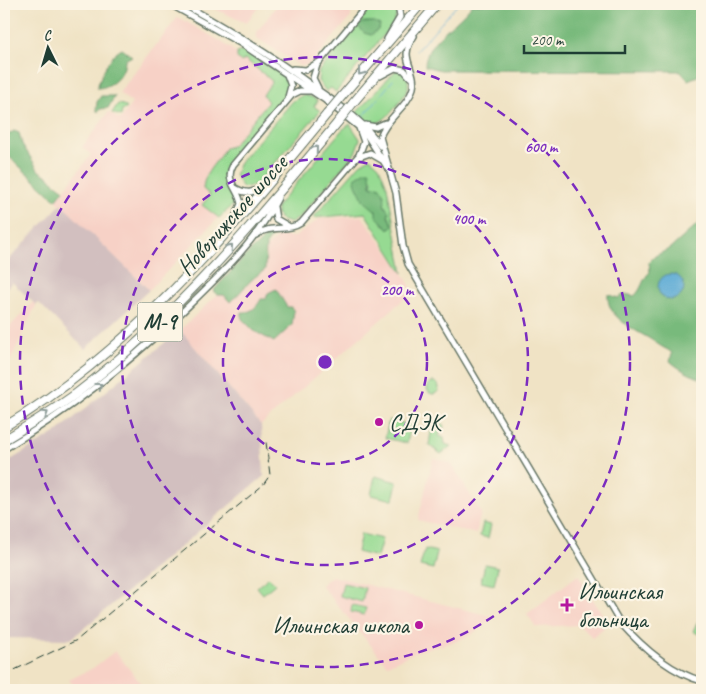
<svg xmlns="http://www.w3.org/2000/svg" width="706" height="694" viewBox="0 0 706 694" font-family="Caveat,sans-serif">
<rect width="100%" height="100%" fill="#fcf5e5"/>
<filter id="ink" filterUnits="userSpaceOnUse"><feTurbulence type="fractalNoise" baseFrequency=".02" numOctaves="2"/><feDisplacementMap in="SourceGraphic" scale="10" xChannelSelector="R" yChannelSelector="G"/><feConvolveMatrix kernelMatrix="1 2 1 2 8 2 1 2 1" color-interpolation-filters="sRGB"/></filter>
<filter id="wash" filterUnits="userSpaceOnUse"><feTurbulence type="fractalNoise" baseFrequency=".0096" numOctaves="4" result="noise"/><feDisplacementMap in="SourceGraphic" scale="20" xChannelSelector="R" yChannelSelector="G"/><feGaussianBlur stdDeviation="1.12" result="paint"/><feColorMatrix in="noise" values="0 0 0 0 0 0 0 0 0 0 0 0 0 0 0 0 0 1.4 0 .05"/><feComposite in="paint" operator="in"/></filter>
<g filter="url(#wash)">
<rect width="100%" height="100%" fill="#f0e3c5"/>
<path fill="#f7d1c6" d="M204,4h57l-15,19z
M278,4h73v13l-41,47 -10,2 -43,-28v-6z
M178,17l42,24 17,12v5l4,3 3,-3 28,23 -5,17 1,4 -36,44 -16,15 -6,34 -8,10 16,13 -69,72 -93,-90 35,-45 -9,-8 27,-35 11,8 12,-17 -13,-10z
M362,216l41,57 10,18 -152,134 -81,-95 99,-94 16,1 24,-18z
M33,302l3,3 -32,69v7v-48z
M433,458l18,5 30,50 -5,21 -58,-14z
M578,575l29,47 -4,7 -11,8 -12,-12 -44,2 -9,-13z
M332,576l162,41 -22,17 -15,7 -39,10 -31,14 -66,-80z
M115,651l31,39h-68l-9,-10 24,-12z"/>
<path fill="#d2bfbf" d="M61,204l88,86 -64,59 -46,-46 -3,2 -24,-23 -8,9v-26z
M180,330l81,95 3,51 -193,163 -67,-1v-174l53,-32z"/>
<path fill="#96da92" stroke="#5a8c63" fill-rule="evenodd" d="M374,4l20,1 3,8 -3,10 -58,69 -5,-4 -5,3 -8,-10 1,-10zM364,22h10l5,7 -8,6 -9,-5z
M241,51c10,1 41,20 46,28 2,4 2,8 2,12l-61,74 -2,12 10,21 -3,7 -14,13 -17,-13 8,-10 -7,-6c1,-18 14,-26 22,-41l7,-2 36,-44 -5,-7 9,-14 -27,-22 -4,3 -4,-4v-5z
M396,70c11,2 13,8 12,19 -7,12 -24,38 -40,35l-12,-11z
M303,95l9,2 6,4 -4,5 6,5 -64,74 -13,3 -8,-13 5,-13 53,-61z
M118,104l5,1 4,3 -5,3 -1,5 -9,-3z
M350,124l10,15 -5,14 -56,65 -9,5 -9,-3 -4,-6v-8l65,-76z
M370,158l9,8 8,20 16,87 -38,-60 -52,5 47,-54zM366,171l6,9 -1,6 13,17 7,19 -8,3 -7,-14 -14,-14 -5,-20z
M427 388a6 6 0 1 1 12 0a6 6 0 1 1-12 0Z
M389,420l22,5 -4,18 -22,-5z
M438,423l5,1 1,4 -4,4 -1,4 5,2 1,6 6,2 -10,8 -12,-9 2,-14z
M375,476l22,6 -4,18 -22,-5z
M483,523l8,2 -3,13 -8,-2z
M361,534l21,5 -5,18 -20,-5z
M425,549l12,3 -4,17 -13,-3z
M485,564l13,3 -4,18 -13,-3z
M269,577l6,7 -12,10 -6,-7z
M343,583l22,5 -3,14 -22,-6z
M352,605l14,3 -2,7 -13,-3z
M701,616l1,14 -2,5 -7,-4z"/>
<path fill="#78ba7c" stroke="#4c7c58" d="M472,4h230v70l-14,6 -8,-9 -239,-1 -16,-4c0,-27 34,-42 47,-62z
M374,22l6,3 -1,4 -8,6 -7,-2 -6,-7 2,-3z
M122,49l10,7 -7,4c0,14 -13,28 -28,28 4,-14 12,-32 25,-39z
M101,96h14l-7,12 -8,1 -2,3 -2,-2 1,-8z
M14,131l5,2 3,11 17,27 10,6 3,4 12,9 -8,10 -52,-48v-15z
M366,171h4l1,16 8,-1c5,7 7,11 5,19l5,7 -1,5 5,8 -4,4 -13,-13v-5l-13,-11c-2,-8 -8,-13 -8,-22z
M702,220v159c-12,-4 -23,-10 -32,-18l2,-8 -4,-3c-9,-4 -15,-10 -23,-14 -16,-9 -39,-21 -37,-42l10,4 7,-4 9,2c8,-6 8,-17 16,-24l-1,-10 6,-6 16,-8z
M269,234l4,1 -7,10 -1,25c-17,10 -21,20 -35,32l-6,-7h-6l-5,-4 33,-36z
M276,289l11,18h4l3,4 -2,14 -18,17 -20,-11 -12,-12v-7c9,1 15,-5 19,-13h5l2,-6z"/>
<path fill="#5baad5" stroke="#3d7484" d="M658 287a13 13 0 1 1 26 0a13 13 0 1 1-26 0Z"/>
<g fill="none" stroke-linecap="round" stroke-linejoin="round">
<path stroke="#5baad5" stroke-width="1" d="M352,5l3,-1
M372,10l8,2 11,-6
M416,51l42,-47
M362,118l31,-38"/>
</g>
</g>
<g filter="url(#ink)">
<g fill="none" stroke-linecap="round" stroke-linejoin="round">
<g stroke="#687767" stroke-width="8">
<path id="tertiary" d="M170,4l70,39 85,57 39,31 23,36
M183,4c47,26 92,54 135,86 23,16 47,32 62,56
M414,36c-17,24 3,31 -1,52 -5,19 -27,30 -33,49l16,56 7,53 5,18 211,357c22,25 50,51 83,60
M387,39l13,-22 -2,-13
M293,69l13,1 11,-7
M287,75l4,11 -3,11
M380,76l15,-8 9,2 6,7
M318,88l-5,-10 4,-13 51,-61
M365,125l11,2 9,-4
M359,157l11,-4 12,7
M235,188c12,7 20,5 30,-4
M274,207l2,12 12,7
M234,220l7,-16c-2,-15 -17,-23 -8,-39l59,-70 8,-4h10
M256,235c15,-11 32,-3 45,-12l58,-68 5,-13 -5,-14
M4,449c65,-38 119,-82 174,-133 36,-35 77,-72 100,-118"/>
</g>
<g stroke="#687767" stroke-width="10">
<path id="motorway" d="M342,96l79,-92
M353,103l84,-99
M4,427c130,-78 227,-197 323,-313
M4,440c25,-15 50,-30 73,-47 100,-77 182,-175 261,-271"/>
</g>
<use href="#tertiary" stroke="#fff" stroke-width="5"/>
<use href="#motorway" stroke="#fff" stroke-width="8"/>
<path stroke="#1f3d34" stroke-width="1" stroke-dasharray="8 4" stroke-linecap="butt" d="M4,675l73,-35 186,-155 7,-10 -4,-33"/>
<g stroke="#687767" stroke-width="10" stroke-linecap="butt">
<path id="motorway-bridge" d="M327,114l15,-18
M338,122l15,-19"/>
</g>
<use href="#motorway-bridge" stroke="#fff" stroke-width="8"/>
</g>
<defs><path id="oneway-chevron" d="M-2-3.5L2.5 0L-2 3.5" fill="none" stroke-width="1.6" stroke-linecap="round" stroke-linejoin="round" transform="scale(1.25)"/></defs>
<g stroke="#8f9e9a">
<use href="#oneway-chevron" transform="translate(361 72) rotate(129)"/>
<use href="#oneway-chevron" transform="translate(315 149) rotate(-51)"/>
<use href="#oneway-chevron" transform="translate(230 247) rotate(-49)"/>
<use href="#oneway-chevron" transform="translate(99 386) rotate(-38)"/>
<use href="#oneway-chevron" transform="translate(45 414) rotate(-32)"/>
</g>
</g>
<g fill="none" stroke="#7b2cbf" stroke-width="2.5" stroke-dasharray="9 6">
<circle cx="325" cy="362" r="102"/>
<circle cx="325" cy="362" r="203"/>
<circle cx="325" cy="362" r="305"/>
</g>
<g fill="#b5179e" stroke="#fcf5e5" stroke-width="2">
<circle cx="379" cy="422" r="5"/>
<path d="M564.5 597.5h5v5h5v5h-5v5h-5v-5h-5v-5h5z"/>
<circle cx="419" cy="625" r="5"/>
</g>
<g text-anchor="middle" dominant-baseline="central" stroke-width="4.5" stroke-linejoin="round" paint-order="stroke">
<rect fill="#fcf5e5" stroke="#617469" stroke-width="1" x="137.5" y="302.5" width="45" height="39" rx="4"/>
<g font-size="22" font-weight="bold" fill="#1f3d34">
<text x="160" y="322">М-9</text>
</g>
<g font-size="24" fill="#1f3d34" stroke="#fcf5e5">
<text transform="translate(232 215) rotate(-48)">Новорижское шоссе</text>
</g>
<g font-size="24" fill="#1f3d34" stroke="#fcf5e5" text-anchor="start">
<text x="389" y="422">СДЭК</text>
<text x="578" y="591">Ильинская<tspan x="578" dy="28">больница</tspan></text>
<text x="409" y="625" text-anchor="end">Ильинская школа</text>
</g>
</g>
<circle cx="325" cy="362" r="8" fill="#7b2cbf" stroke="#fcf5e5" stroke-width="2.5"/>
<g font-size="15" text-anchor="middle" font-weight="bold" fill="#7b2cbf" stroke="#fcf5e5" stroke-width="4.5" stroke-linejoin="round" paint-order="stroke">
<text x="541" y="152">600 m</text>
<text x="469" y="224">400 m</text>
<text x="397" y="295">200 m</text>
</g>
<rect width="706" height="694" fill="none" stroke="#fcf5e5" stroke-width="20"/>
<g transform="translate(48 48) rotate(355)" stroke="#fcf5e5" stroke-width="4" paint-order="stroke">
<path d="M0-4L9 19L0 12L-9 19Z" fill="#1f3d34"/>
<text y="-8" font-size="14" font-weight="bold" text-anchor="middle" fill="#1f3d34">С</text>
</g>
<path d="M524 45v8h101v-8" fill="none" stroke="#1f3d34" stroke-width="2.5"/>
<text x="531" y="45" font-size="15" fill="#1f3d34" stroke="#fcf5e5" stroke-width="4" paint-order="stroke">200 m</text>
</svg>
